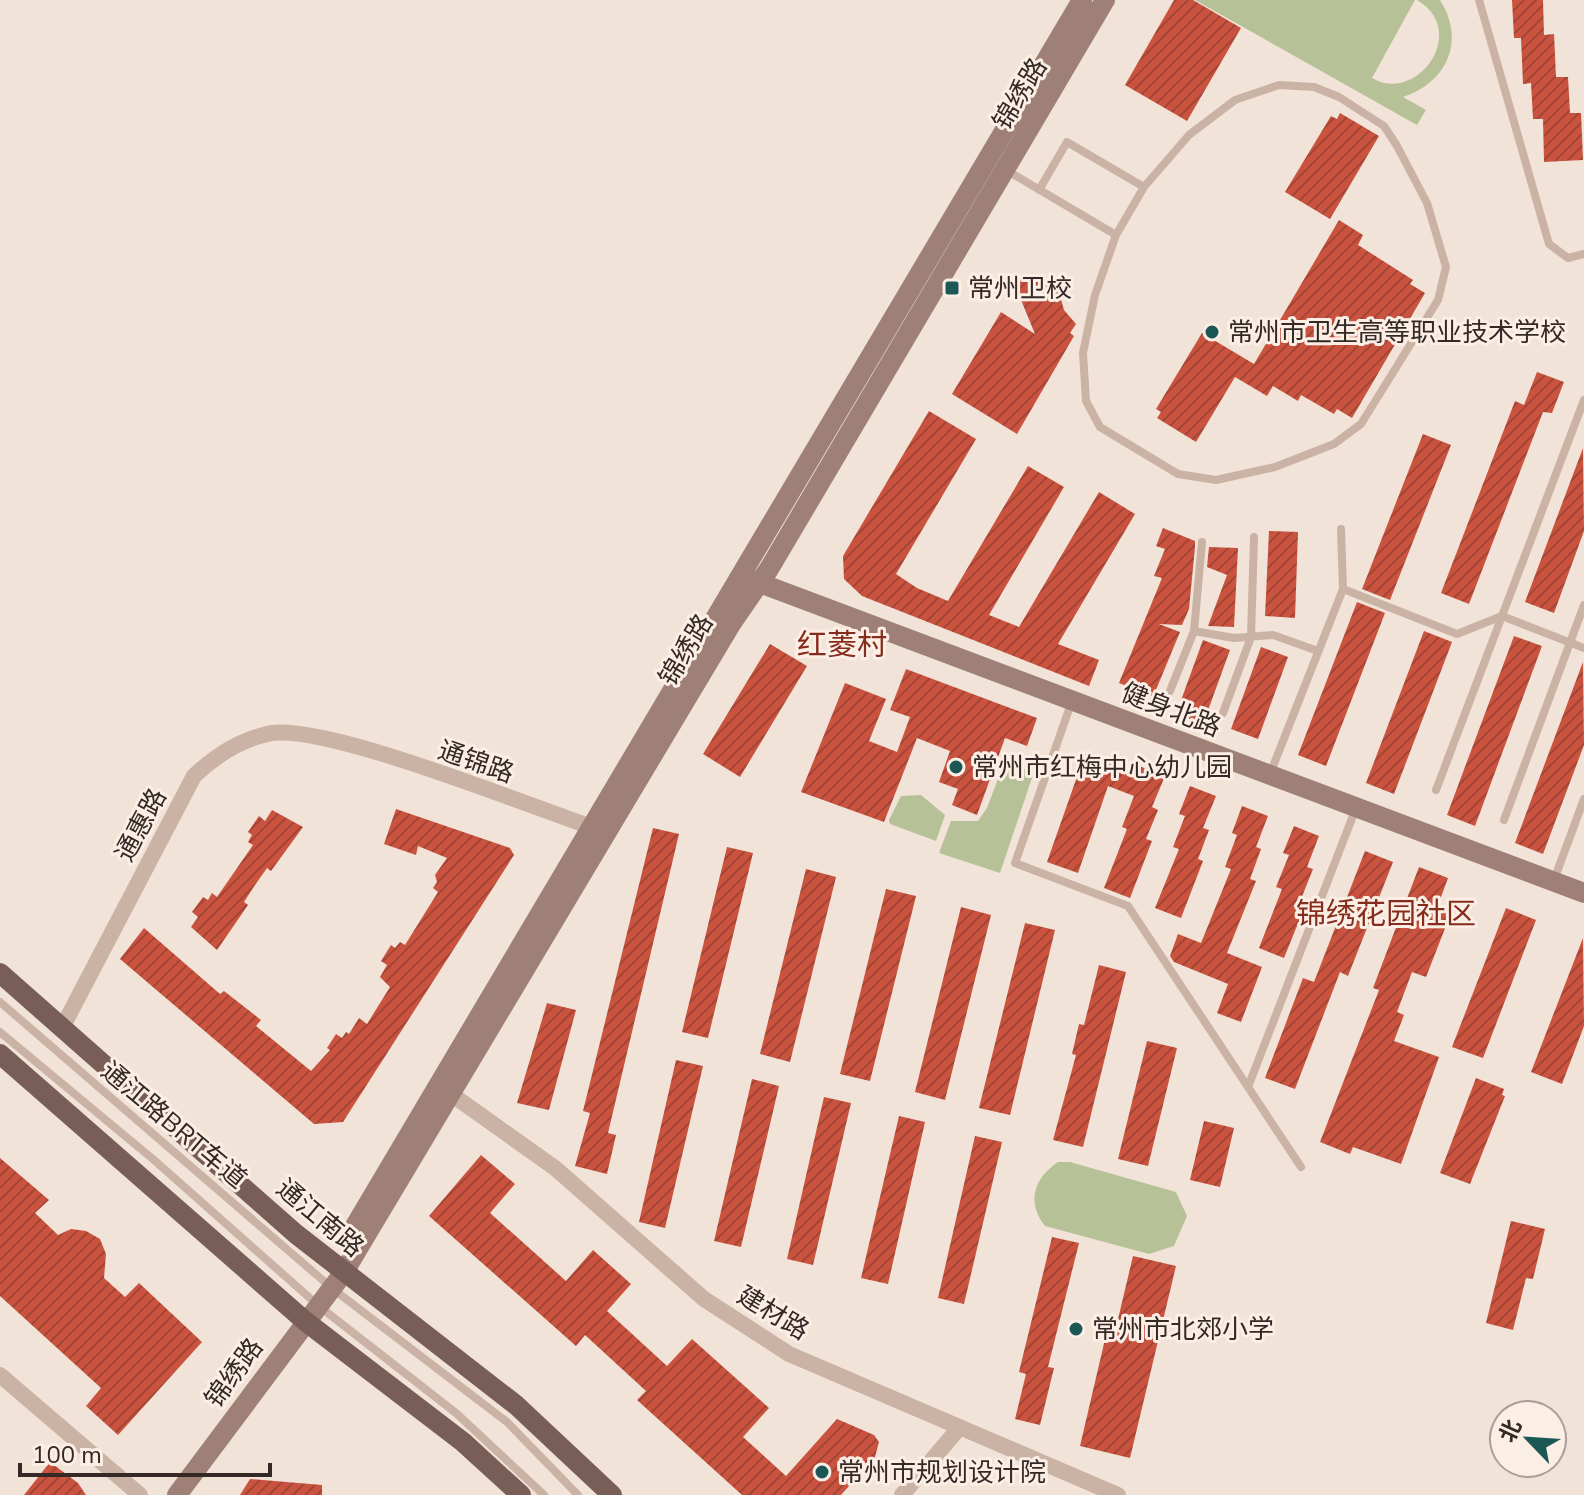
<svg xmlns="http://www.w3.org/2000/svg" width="1584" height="1495" viewBox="0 0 1584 1495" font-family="'Nunito Sans','Noto Sans SC',sans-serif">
<defs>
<pattern id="building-hatch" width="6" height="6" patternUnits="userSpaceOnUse" patternTransform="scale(2)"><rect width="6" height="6" fill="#c9533f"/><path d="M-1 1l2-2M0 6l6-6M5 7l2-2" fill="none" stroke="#a44535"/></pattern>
</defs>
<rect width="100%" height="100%" fill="#f2e3d8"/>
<path fill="#b7c198" d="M1195,0h220l-43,78c45,27 98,-47 45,-78h23c26,41 7,82 -37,97l23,13 -9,15z
M1004,763l30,9 -34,101 -61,-20 12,-32h27l9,-13z
M921,795l24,20 -9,26 -46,-17 -1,-4 12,-24z
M1058,1162h12l106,30 11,24 -13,30 -25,8 -104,-28c-19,-24 -11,-48 13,-64z"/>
<path fill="url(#building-hatch)" d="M1174,0h19l48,28 -54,93 -62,-36z
M1512,0h31l1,35 10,-1 2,43h12l2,36h11l2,47 -39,2 -1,-43h-10l-2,-36 -8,1 -2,-46h-7z
M1340,113l39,23 -49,83 -45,-27 46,-76 6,3z
M1339,220l24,15 -5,10 55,35 -3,4 15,9 -73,125 -15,-9 -3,5 -33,-19 -3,6 -25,-15 -6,10 -32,-19 -39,65 -39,-24 4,-6 -5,-3 46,-76 52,31z
M1020,276l36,6 8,28 12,14 -6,9 4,3 -57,98 -65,-40 49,-82 34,22 -16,-39z
M1537,372l27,10 -12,31 -9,-1 -74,192 -28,-11 74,-192 9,4z
M929,411l47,28 -80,135 21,14 31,13 80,-135 36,21 -75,128 30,12 80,-135 36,22 -77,130 41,16 -10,26 -227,-90 -18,-17 -1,-23z
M1423,434l28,11 -61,155 -28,-11z
M1583,448l1,83 -30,82 -29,-11z
M1163,528l32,13v6l-6,62 -7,16 -23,-1 21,8 -27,65 -34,-14 43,-105 -8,-2 11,-27 -9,-3z
M1269,531l29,1 -3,86 -30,-2z
M1209,547l29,1 -4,79 -26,-1 19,-51 -20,-8z
M1357,602l28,11 -59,153 -28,-11z
M1424,631l28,11 -58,152 -28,-11z
M1514,636l28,10 -67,180 -28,-11z
M1203,640l27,10 -27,74 -27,-10z
M770,644l37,22 -67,111 -37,-23z
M1261,647l27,10 -30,82 -27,-10z
M1583,662l1,83 -41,109 -28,-11z
M906,669l131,49 -10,28 -22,-8 -28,77 -25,-10 6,-16 -19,-7 11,-31 -33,-13 -33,84 -83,-30 44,-109 41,16 -17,42 28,11 13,-35 -20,-7z
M1085,754l52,18 2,-6 26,10 -13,31 6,3 -12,29 6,2 -22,57 -26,-10 23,-59 -5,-2 12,-31 -26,-10 -30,87 -31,-11z
M1190,786l26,10 -13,32 6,2 -11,29 5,2 -22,57 -26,-10 24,-59 -6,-2 12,-31 -6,-2z
M1242,806l26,10 -12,31 5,2 -11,30 6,2 -29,72 35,14 -21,55 -24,-9 11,-29 -54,-22 -4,-6 8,-22 23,9 30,-74 -6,-2 12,-32 -5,-2z
M396,809l114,39 4,7 -171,267 -29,2 -194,-165 24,-31 76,66 4,-3 37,29 -5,6 55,45 19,-21 -3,-2 9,-14 6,4 4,-6 3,2 10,-16 8,6 23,-37 -10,-10 7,-12 -6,-4 10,-16 4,3 5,-6 5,3 33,-53 -5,-4 4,-6 -2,-7 12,-17 -29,-12 -2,9 -32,-11z
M272,810l31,17 -32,44 -4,-3 -12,17 -11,17 4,3 -31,45 -26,-23 7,-10 -6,-5 11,-15 5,3 4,-7 5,4 36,-52 -5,-3 4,-7 -4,-3 11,-16 6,5z
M1294,826l25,10 -12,31 6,2 -12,30 6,2 -23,57 -25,-10 23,-59 -6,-2 13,-32 -6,-2z
M653,828l26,6 -71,299 8,2 -9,39 -32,-8 15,-53 -7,-2z
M727,847l26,6 -45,185 -26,-6z
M1365,851l28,11 -45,114 -8,-4 -45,117 -30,-11 38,-100 11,4z
M1419,867l29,11 -11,30 14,5 -25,64 -14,-5 -15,40 7,3 -10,26 45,16 -38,107 -48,-17 -3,7 -30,-12 59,-152 -6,-2z
M806,869l30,8 -46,185 -30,-8z
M886,889l30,7 -46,185 -30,-7z
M961,907l30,8 -46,185 -30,-8z
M1506,908l30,12 -53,138 -31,-11z
M1025,923l30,7 -45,185 -31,-7z
M1583,938l1,88 -22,58 -31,-12z
M1099,965l27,7 -43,175 -30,-7 23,-85 -4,-1 7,-30 5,1z
M547,1003l29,7 -27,100 -32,-7z
M1147,1041l30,7 -29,118 -30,-7z
M676,1060l27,6 -38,162 -26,-6z
M1476,1078l28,11 -2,6 3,1 -35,88 -30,-11z
M752,1079l27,7 -38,161 -27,-6z
M824,1097l27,6 -38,162 -26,-6z
M899,1116l26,6 -37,162 -27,-6z
M1204,1121l30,7 -14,59 -30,-7z
M975,1136l27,6 -38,162 -26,-6z
M481,1155l34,29 -25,29 76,68 27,-31 38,34 -24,27 60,55 25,-27 77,69 -26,29 43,39 51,-57 37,16 5,7 -4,15 -34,38h-99l-105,-95 9,-9 -61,-56 -9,11 -147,-130z
M0,1158l49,42 -14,13 23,22 13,-6 15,2 14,8 6,15 -2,24 21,19 14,-14 63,59 -84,93 -32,-29 15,-18 -101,-92z
M1511,1221l34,8 -12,50 -7,-1 -13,52 -27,-7z
M1052,1237l27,6 -31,124 6,1 -14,57 -25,-6 11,-45 -7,-2z
M1133,1256l43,10 -46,192 -50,-12 26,-111 8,1z
M50,1462l28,21 8,12h-62z
M250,1479l72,6v10h-82z"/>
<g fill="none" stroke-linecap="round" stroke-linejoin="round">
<path stroke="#cab2a4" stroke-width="8" d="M1479,0l70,244 19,14 16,-4
M1006,170l110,65 28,-48 -77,-45 -28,48
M1116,235l-21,60 -12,58 3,48 14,26 78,47 38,6 59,-13 59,-23 27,-20 77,-124 8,-33 -19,-64 -30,-57 -13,-20 -45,-29 -25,-10 -35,-2 -44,15 -46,35 -45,52
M1343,589l114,45 45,-18 82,32
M1194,631l40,7 39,-3 45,16
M1170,691l24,-60 8,-89
M1072,701l-57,162 113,43 173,261
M1223,713l28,-76 3,-100
M1270,774l73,-185 -2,-60
M1436,790l148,-390
M1504,820l80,-215
M1554,880l30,-81
M0,1002l333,287 174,133 71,73
M0,1032l154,128 166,147 136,106 88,82
M1248,1087l108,-279"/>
<path stroke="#cab2a4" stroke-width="16" d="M62,1028l132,-252c21,-20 44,-35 73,-42 53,-14 269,75 333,96
M451,1094l104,74 149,131 85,55 329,141
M0,1375l140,120
M902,1495l58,-68"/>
<path stroke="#9e8076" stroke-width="20" d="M749,579l835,314
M349,1236l733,-1236
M177,1495l167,-223 387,-648 38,-55 336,-569"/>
<path stroke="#785e57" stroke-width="20" d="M0,973l296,261 220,171 96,90
M0,1054l305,267 158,121 58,53"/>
</g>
<g fill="#1b5855" stroke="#faeee5" stroke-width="3">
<rect x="944" y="280" width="16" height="16" rx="4"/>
<circle cx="1212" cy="332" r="8"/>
<circle cx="956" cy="767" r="8"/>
<circle cx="1076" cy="1329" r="8"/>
<circle cx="822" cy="1472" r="8"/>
</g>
<g text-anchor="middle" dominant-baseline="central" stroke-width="6" stroke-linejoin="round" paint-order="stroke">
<g font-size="26" fill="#352926" stroke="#faeee5">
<text transform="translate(1020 94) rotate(-59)">锦绣路</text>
<text transform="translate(686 650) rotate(-59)">锦绣路</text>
<text transform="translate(1171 710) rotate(21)">健身北路</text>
<text transform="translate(476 762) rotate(19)">通锦路</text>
<text transform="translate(141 825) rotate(-62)">通惠路</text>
<text transform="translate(174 1125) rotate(40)">通江路BRT车道</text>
<text transform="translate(320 1218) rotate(40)">通江南路</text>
<text transform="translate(773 1313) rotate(31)">建材路</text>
<text transform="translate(234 1373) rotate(-54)">锦绣路</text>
</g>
<g font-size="26" fill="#352926" stroke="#faeee5" text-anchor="start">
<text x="968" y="288">常州卫校</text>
<text x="1228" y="332">常州市卫生高等职业技术学校</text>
<text x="972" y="767">常州市红梅中心幼儿园</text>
<text x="1092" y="1329">常州市北郊小学</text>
<text x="838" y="1472">常州市规划设计院</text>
</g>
<g font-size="30" fill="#862c1d" stroke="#faeee5">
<text x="842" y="645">红菱村</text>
<text x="1386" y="914">锦绣花园社区</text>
</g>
</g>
<g transform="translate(1528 1439) rotate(295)"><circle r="38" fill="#faeee5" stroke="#ab9f99" stroke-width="2"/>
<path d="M0-6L14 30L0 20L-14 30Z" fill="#1b5855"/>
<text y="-12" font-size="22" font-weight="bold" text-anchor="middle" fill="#352926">北</text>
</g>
<path d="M20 1463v12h250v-12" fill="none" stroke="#352926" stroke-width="4"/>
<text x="32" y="1463" font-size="24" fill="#352926" stroke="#faeee5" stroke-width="6" paint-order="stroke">100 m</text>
</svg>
